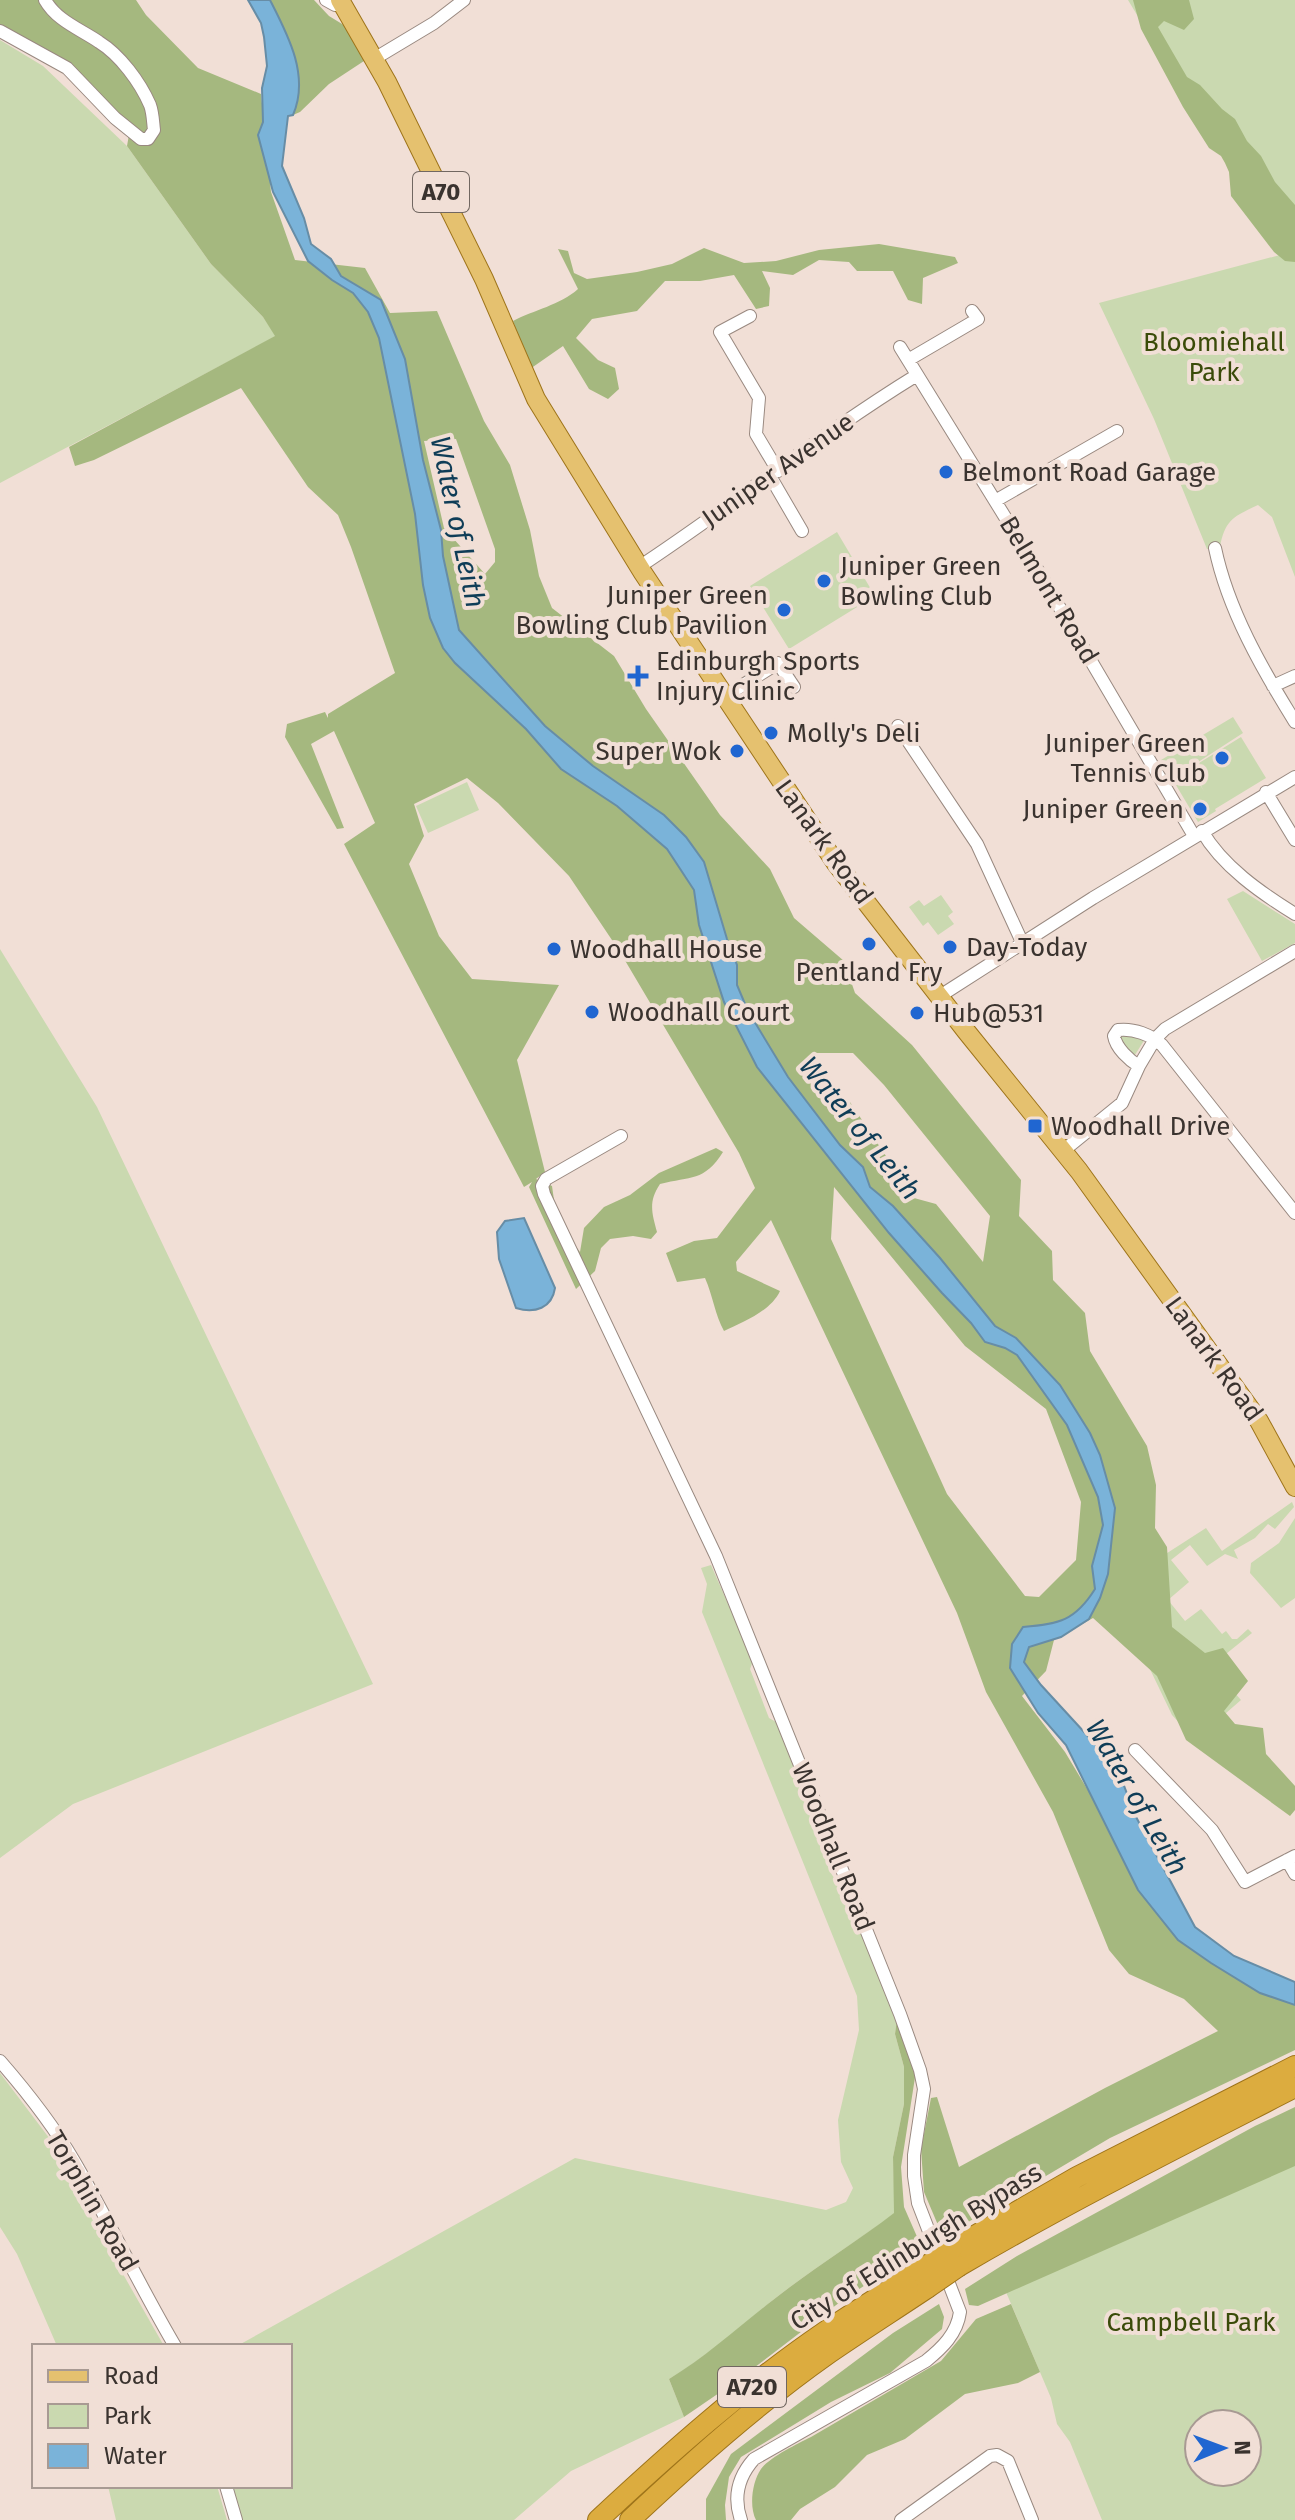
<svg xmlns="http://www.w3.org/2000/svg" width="1295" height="2520" viewBox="0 0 1295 2520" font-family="'Fira Sans',sans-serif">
<rect width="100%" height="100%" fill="#f1dfd6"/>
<path fill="#cad9b0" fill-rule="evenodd" d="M1128,0h167v249h-17z
M0,40l43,26 84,80 84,118 52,53 13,19 -276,147z
M1295,251v326l-23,-60 -14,-12c-23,11 -33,14 -38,42l-13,2 -53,-130 -55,-116z
M837,532l38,64 -86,53 -39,-63z
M1233,717l10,16 -54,35 15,23 -13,-23 50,-31 25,41 -51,31 1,2 -18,11 -37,-62z
M467,782l12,28 -51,23 -12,-27z
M1243,891l52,33v19l-33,18 -35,-62z
M941,895l12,17 -5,4 6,8 -16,11 -10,-13 -5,4 -14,-19 10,-7 5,6z
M0,949l97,158 276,577 -300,120 -73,54z
M1123,1035l22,4 -12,19 -12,-16 -1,-5z
M1292,1502l2,5 -19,22 -7,-5 -13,14 -21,12 4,9 -13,-5 -18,12 -17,-21 -19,15 18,22 -21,18 17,21 16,-12 21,25 4,-3 6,8h5l11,-10 4,4 -41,33 30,34 -46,40 -23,-25 -25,-52 14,-106 45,-29 16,23z
M1295,1518v80l-14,10 -31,-35 1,-10 28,-20z
M711,1565l42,96 -3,8 19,49 7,4 49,122c-2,15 5,33 17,42l55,133 -2,15 9,33v37l-11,53 2,56c-40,30 -83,56 -122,87 -34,27 -66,57 -104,79l15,38 -113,54 -57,49h-272l-10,-34h58v-140h-53l338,-188 251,52 20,-8 7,-14 -12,-26 -3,-42 21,-90 -2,-34 -155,-384 5,-28 -6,-16z
M0,2073l62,82 9,24 28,53 65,114h-107l-40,-92 -17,-27z
M1295,2165v355h-193l-32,-78 -13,-18 -6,-26 -45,-106zM1199,2424h48v48h-48z
M108,2486h109l10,34h-111z"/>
<path fill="#a5b87f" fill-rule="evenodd" d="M0,0h136l10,15 52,53 63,26 10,98 24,68 70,8 25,45 47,-2 47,110 26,44 20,65 9,46 13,32 62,48 32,53 74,106 50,54 24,49 50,43 11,32 57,52 109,135 -2,36 33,35 1,29 32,33 5,38 57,95 9,39 -1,43 12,19 5,80 33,26 18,-5 25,33 -24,30 11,13 28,4 3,26 29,32v24l-5,6 -104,-76 -29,-64 -64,-58 -39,22 -8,31 -24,25 43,56 60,100 109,123 61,30v45l-185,88 -167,99 -19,-45 -3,-43 10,-51 6,-1 22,70 146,-79 113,-57 -34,-32 -55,-25 -20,-24 -56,-138 -67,-120 -29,-79 -186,-393 -35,42 1,9 43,20c-9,20 -37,31 -56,40 -9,-16 -11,-35 -19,-53l-28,4 -11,-29 28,-12 23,-3 38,-50 -16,-35 -119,-201 -51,-76 -71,-73 -31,-25 -53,26 10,32 -15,28 30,72 33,43 87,6 -42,75 28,112 -9,7 16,7 5,35 23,31 4,-24 20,-21 26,-12 29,-22 57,-25 7,4c-19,30 -32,24 -63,32 -12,18 -8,29 -3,48l-6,7 -18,-3 -23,3 -9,9 -6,23 -19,18 -47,-102 3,-5 -8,5 -180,-343 31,-21 -41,-92 -23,13 33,84 -7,1 -52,-92 2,-13 38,-12 3,6v-4l67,-41 -44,-126 -13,-32 -30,-28 -67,-99 -147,72 -19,6 -6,-19 206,-111 -12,-19 -52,-53 -84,-118 3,-17 -55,-56 -75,-46zM456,439l39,110v13l-10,12 -41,-46 -20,-87zM815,1053h38l31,32 106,131 -7,46 -47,-58 -22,-6 -66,-99 -38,-16zM834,1187l131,159 81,63 35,93 -5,58 -37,37 -14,-1 -78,-102 -116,-255z
M270,0h44l15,16 18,11 17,34 -35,23 -29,28 -7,3c16,-37 -6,-82 -23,-115z
M1133,0h56l5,19 -10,11 -20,-9 -6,6 29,50 13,8 22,24 13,10 12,22 14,15 14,26 20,23v57l-10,-1 -11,-9 -43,-56 -2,-24 -4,-9 -4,-7 -12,-8 -26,-41 -42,-78z
M879,244l76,13 3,6 -35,15 -1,26 -14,-4 -15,-29h-36l-8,-9 -30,-2 -26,15 -31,-4 8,17 -1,18 -13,3 -22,-34 -34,6h-35l-28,30 -45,8 -16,19 22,22 17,8 4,21 -11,10 -19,-10 -26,-43 -33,23 -17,-48c21,-11 47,-16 65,-32l-20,-40 10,2 6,22 13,6 50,-7 35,-8 32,-16 40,15 32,-2 43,-11z
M897,2019l19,52 -15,96 3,40 18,41 -78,51 -106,81 -54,37 -15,-38c37,-22 69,-52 104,-79 39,-31 82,-57 121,-87l-1,-56 11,-53v-37l-9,-33z
M1295,2107v59l-317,140 -9,-1 -4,-16 52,-33 238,-130z
M939,2304l5,13 -2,12 -52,44 -59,29 -90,55 -12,20 -4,28 1,15h-20v-21l25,-45 162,-121z
M1011,2304l29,68 -22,11 -53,11 -60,45 -38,16 -32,32 -35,22 -9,11h-35c-7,-13 -4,-38 5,-51 9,-12 36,-25 50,-32l130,-76 35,-42z"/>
<path fill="#7ab3d9" stroke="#678da6" stroke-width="2" d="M248,0h22c18,35 40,76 23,115l-5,1 -6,50 22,52 7,26 20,15 10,17 40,24 24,59 18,101 18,70 2,26 16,74 86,96 48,40 71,49 22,22 18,25 23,77 10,26v20l11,26 40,66 52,68 23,22 7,20 23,19 47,52 55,68 21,12 44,47 30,48 10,22 15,53 -7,66 -8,24 -11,21 -28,18 -32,10 -5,15 17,23 66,72 13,18 15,40 60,112 39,29 61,26v23l-35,-12 -49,-30 -33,-23 -40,-50 -72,-145 -28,-32 -28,-45 2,-24 11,-17c36,-3 52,-6 72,-38l-3,-23 11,-41 -5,-28 -31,-72 -50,-70 -12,-7 -20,-6 -14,-19 -29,-30 -53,-60 -132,-166 -33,-65 -25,-77 -5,-35 -27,-41 -50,-43 -56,-37 -35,-40 -71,-66 -12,-15 -13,-30 -7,-33 -8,-71 -36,-176 -11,-26 -15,-19 -21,-13 -24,-19 -35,-69 -15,-57 5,-13 -1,-34 5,-22 -3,-29 -3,-14z
M524,1218l31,70c-3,20 -20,26 -39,20l-17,-49 -2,-27 8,-11z"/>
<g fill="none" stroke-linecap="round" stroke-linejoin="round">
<g stroke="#998980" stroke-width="14">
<path id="minor" d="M326,0l9,5 7,-2
M0,31l67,37 48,50 26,21h7l6,-9c-1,-7 -1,-17 -4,-25 -10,-23 -30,-50 -51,-63 -19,-13 -42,-21 -54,-42
M374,59l60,-36 30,-23
M750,316l-30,16 39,66 -3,36 22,37
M900,347l134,217 160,272
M908,360l70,-41 -6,-8
M770,476l32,55
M995,501l122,-70
M1215,548c13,62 47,121 80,174
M639,567c94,-62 182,-133 278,-192
M1273,686l22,-10
M724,697l54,-34 16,24
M898,726l79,118 45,98
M1266,792l29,48
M1202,831c20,35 59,62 93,83
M940,996l153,-98 202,-121
M1139,1066c-10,-6 -23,-18 -25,-30l4,-6c16,-2 33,5 44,15l133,168
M621,1136l-75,43 -4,7 2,8 172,362 184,458 20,56 4,19 -10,66v21l4,27 42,109c-3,22 -18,36 -34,49l-172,98c-16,18 -21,38 -13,61
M1063,1151l59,-48 17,-37 16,-27 10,-10 130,-78
M1135,1750l77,80 33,52 50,-26
M1287,1860l8,14
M0,2061c27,31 53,64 74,100 35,60 65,124 101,185
M226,2486l10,34
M901,2520l89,-64 7,-1 11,6 24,59"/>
</g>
<g stroke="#9e741a" stroke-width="20">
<path id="primary" d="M340,0l47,82 53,108 44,89 52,120 107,174 192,289 131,169 113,140 180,250 36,66"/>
</g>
<g stroke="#9e741a" stroke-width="22">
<path id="trunk" d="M952,2249l125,-72 218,-111
M959,2266c109,-64 223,-121 336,-179
M598,2520c72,-67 146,-133 228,-189 30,-20 62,-40 93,-60
M630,2520c63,-59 128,-117 199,-167 32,-22 65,-43 98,-65"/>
</g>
<use href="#minor" stroke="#fff" stroke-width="12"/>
<use href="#primary" stroke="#e5c16f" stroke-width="18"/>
<use href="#trunk" stroke="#dcac3f" stroke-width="20"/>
<g stroke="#9e741a" stroke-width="22" stroke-linecap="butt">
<path id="trunk-bridge" d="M919,2271l33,-22
M927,2288l32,-22"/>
</g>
<use href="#trunk-bridge" stroke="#dcac3f" stroke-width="20"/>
</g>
<g fill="#2066d1" stroke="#f1dfd6" stroke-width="3">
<circle cx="946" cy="472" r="8"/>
<circle cx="824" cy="581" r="8"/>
<circle cx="784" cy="610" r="8"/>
<path d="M634 664h8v8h8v8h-8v8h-8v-8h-8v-8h8z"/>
<circle cx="771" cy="733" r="8"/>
<circle cx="737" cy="751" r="8"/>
<circle cx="1222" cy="758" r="8"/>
<circle cx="1200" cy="809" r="8"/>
<circle cx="869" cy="944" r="8"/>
<circle cx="950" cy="947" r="8"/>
<circle cx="554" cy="949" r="8"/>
<circle cx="592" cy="1012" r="8"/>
<circle cx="917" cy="1013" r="8"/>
<rect x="1027" y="1118" width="16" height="16" rx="4"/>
</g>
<g text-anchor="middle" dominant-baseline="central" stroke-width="8" stroke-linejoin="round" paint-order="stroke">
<g fill="#f1dfd6" stroke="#716761" stroke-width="2">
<rect x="413" y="172" width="56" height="40" rx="6"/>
<rect x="718" y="2367" width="68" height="40" rx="6"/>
</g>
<g font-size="24" font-weight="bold" fill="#3a332f">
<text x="441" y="192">A70</text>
<text x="752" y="2387">A720</text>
</g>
<g font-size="26" fill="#3a4b09" stroke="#f1dfd6">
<text x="1214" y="342">Bloomiehall<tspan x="1214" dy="30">Park</tspan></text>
<text x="1191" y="2322">Campbell Park</text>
</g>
<g font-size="26" fill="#3a332f" stroke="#f1dfd6">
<text transform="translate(778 470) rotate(-35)">Juniper Avenue</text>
<text transform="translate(1049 590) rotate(59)">Belmont Road</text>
<text transform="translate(824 842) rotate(54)">Lanark Road</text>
<text transform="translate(1214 1359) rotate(54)">Lanark Road</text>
<text transform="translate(833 1847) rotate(68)">Woodhall Road</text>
<text transform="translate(92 2201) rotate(60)">Torphin Road</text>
<text transform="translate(916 2247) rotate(-32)">City of Edinburgh Bypass</text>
</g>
<g font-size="26" fill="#3a332f" stroke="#f1dfd6" text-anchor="start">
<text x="962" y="472">Belmont Road Garage</text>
<text x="840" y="566">Juniper Green<tspan x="840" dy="30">Bowling Club</tspan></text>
<text x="768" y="595" text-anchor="end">Juniper Green<tspan x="768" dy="30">Bowling Club Pavilion</tspan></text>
<text x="656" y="661">Edinburgh Sports<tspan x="656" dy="30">Injury Clinic</tspan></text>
<text x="787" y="733">Molly's Deli</text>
<text x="1206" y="743" text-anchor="end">Juniper Green<tspan x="1206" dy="30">Tennis Club</tspan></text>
<text x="721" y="751" text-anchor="end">Super Wok</text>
<text x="1184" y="809" text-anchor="end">Juniper Green</text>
<text x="966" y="947">Day-Today</text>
<text x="570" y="949">Woodhall House</text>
<text x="869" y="972" text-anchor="middle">Pentland Fry</text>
<text x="608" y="1012">Woodhall Court</text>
<text x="933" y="1013">Hub@531</text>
<text x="1051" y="1126">Woodhall Drive</text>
</g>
<g font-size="28" font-style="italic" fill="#0f3d57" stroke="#f1dfd6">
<text transform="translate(458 522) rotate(78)">Water of Leith</text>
<text transform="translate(860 1128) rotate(51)">Water of Leith</text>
<text transform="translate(1137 1797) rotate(60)">Water of Leith</text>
</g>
</g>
<rect x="32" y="2344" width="260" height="144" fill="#f1dfd6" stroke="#a89a93" stroke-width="2"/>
<rect x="48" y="2370" width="40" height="12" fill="#e5c16f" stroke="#a89a93" stroke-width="2"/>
<text x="104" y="2384" font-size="24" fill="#3a332f">Road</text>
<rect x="48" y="2404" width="40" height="24" fill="#cad9b0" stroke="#a89a93" stroke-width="2"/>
<text x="104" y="2424" font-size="24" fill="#3a332f">Park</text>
<rect x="48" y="2444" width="40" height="24" fill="#7ab3d9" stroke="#a89a93" stroke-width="2"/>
<text x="104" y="2464" font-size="24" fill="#3a332f">Water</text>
<g transform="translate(1223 2448) rotate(89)"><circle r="38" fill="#f1dfd6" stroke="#a89a93" stroke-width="2"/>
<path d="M0-6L14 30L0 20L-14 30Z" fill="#2066d1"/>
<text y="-12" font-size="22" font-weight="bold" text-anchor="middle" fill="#3a332f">N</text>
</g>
</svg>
